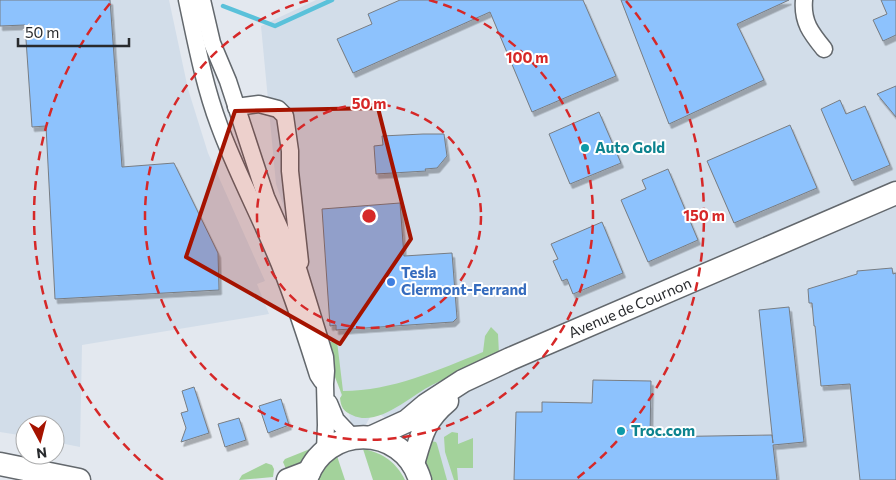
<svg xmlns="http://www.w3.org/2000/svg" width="896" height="480" font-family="Commissioner,sans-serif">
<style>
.built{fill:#d2dde9}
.green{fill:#a3d29b}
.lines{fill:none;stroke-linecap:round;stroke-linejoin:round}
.stream{stroke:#5ac1da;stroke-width:4.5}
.building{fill:#8dc2fd;stroke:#787d83;filter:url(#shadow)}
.street-casing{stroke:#63686d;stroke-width:19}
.secondary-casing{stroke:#63686d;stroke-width:25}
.street{stroke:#fff;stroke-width:16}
.secondary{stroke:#fff;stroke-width:22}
.marked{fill:#a51300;fill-opacity:0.2;stroke:#a51300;stroke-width:4;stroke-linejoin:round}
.ring{fill:none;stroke:#d62828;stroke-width:2.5;stroke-dasharray:9 6}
.culture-dot{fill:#0f9aa8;stroke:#fff;stroke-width:2}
.shop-dot{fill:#3f7fe0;stroke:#fff;stroke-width:2}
.labels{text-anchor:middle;stroke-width:4;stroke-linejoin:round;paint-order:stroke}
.culture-label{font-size:15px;font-weight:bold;fill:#0d838f;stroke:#fff;text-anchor:start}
.shop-label{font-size:15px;font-weight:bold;fill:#366cbe;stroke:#fff;text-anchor:start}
.street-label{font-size:15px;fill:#282a2d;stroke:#fff}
.centre{fill:#d62828;stroke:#fff;stroke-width:2.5}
.ring-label{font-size:15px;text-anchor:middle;font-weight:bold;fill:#d62828;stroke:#fff;stroke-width:4;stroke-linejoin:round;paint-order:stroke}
</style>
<defs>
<filter id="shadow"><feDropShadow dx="2.5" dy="4.5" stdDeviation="0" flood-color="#0004"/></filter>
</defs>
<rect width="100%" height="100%" fill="#e3e8ef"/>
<!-- built -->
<g class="built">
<path d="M0 0H169L188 89 208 153 265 281 257 284 269 314 82 345 80 447 55 442V425H25V436L0 432Z"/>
<path d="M316 0H896V480H424L411 436 374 410 359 437 353 438 349 412 342 403 338 377 305 268 276 184 261 26Z"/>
</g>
<!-- green -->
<g class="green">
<path d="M491 327 498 334 499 354C477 364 454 374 432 385 410 396 378 428 352 415 343 411 341 407 340 398L342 395 333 372 326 345 330 342 337 341 343 391C392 391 438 370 483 352L485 336Z"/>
<path d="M452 432 458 433V444L473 438V468H457L458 480H454L445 452 444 437Z"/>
<path d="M426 440 436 442 437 444 447 480H429L424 464Z"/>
<path d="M315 447 308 459 292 470 286 469 283 462 285 459Z"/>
<path d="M363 449C383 453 396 462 405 480H373Z"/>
<path d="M337 456 345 480H317L324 468Z"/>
<path d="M266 463 272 465 274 469 273 477 239 480 242 475Z"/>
</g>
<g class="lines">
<!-- stream -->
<path class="stream" d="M223 6 275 26 332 0"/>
</g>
<!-- building -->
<g class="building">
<path d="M0 0H110L122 167 174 163 218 253 219 290 55 299 46 126 32 127 25 25 0 26Z"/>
<path d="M400 0H583L616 76 532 112 490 12 353 73 337 39 372 24 368 14Z"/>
<path d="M621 0H789L737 24 764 80 669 124Z"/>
<path d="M881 0H896V35L883 41 873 20 887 14Z"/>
<path d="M896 86V117L877 94Z"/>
<path d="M840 100 846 114 865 106 890 165 852 181 821 109Z"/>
<path d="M599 112 621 163 570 184 549 134Z"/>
<path d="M790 125 817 188 734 223 707 161Z"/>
<path d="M423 134H444L447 156 437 168 425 169 426 171 376 174 374 146 383 145 382 136Z"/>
<path d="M668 169 698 240 648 262 621 200 646 189 642 180Z"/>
<path d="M400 203 404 256 452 253 457 318 453 322 336 330V325L330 326 322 209Z"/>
<path d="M602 222 623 273 573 294 567 279 562 281 553 261 558 259 551 244Z"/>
<path d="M892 268 893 274 896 273V480H860L850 384 821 386 815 326H814L812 303H809L808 289 857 274V271Z"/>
<path d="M789 307 804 442 773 445 777 480H514L516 412H542V402L592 403 593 380 651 381 650 437 772 435 773 443 759 310Z"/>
<path d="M194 387 209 433 181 442 186 428 181 413 188 411 182 391Z"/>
<path d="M281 399 289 425 268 433 259 406Z"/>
<path d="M239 418 246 440 225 447 218 424Z"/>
</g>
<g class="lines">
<!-- street casing -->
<g class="street-casing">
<g id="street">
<path d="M187 0C196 42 204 85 219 125 235 169 257 210 275 253 292 292 305 334 318 375L322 381"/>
<path d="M202 0 212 43 228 81 266 197 299 272 325 357 326 371 325 384 326 425 325 451"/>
<path d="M804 0C802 22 811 33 824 49"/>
<path d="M236 107 259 104 278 109 285 116 290 151V171L300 262"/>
<path d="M329 403 336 420 353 438"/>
</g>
</g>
<!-- secondary casing -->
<g class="secondary-casing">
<g id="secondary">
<path d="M372 437 407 421 426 405 463 381 510 359 896 193"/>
<path d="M0 464 79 480"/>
<path d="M413 464C421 436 424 420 447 401"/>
<path d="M288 480 309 472"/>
<path d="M306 480C324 423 403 423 420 480"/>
</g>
</g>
<!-- street -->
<use href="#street" class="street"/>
<!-- secondary -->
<use href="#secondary" class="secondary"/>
</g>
<!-- marked area -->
<path class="marked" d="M378 108 411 239 340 344 186 257 235 111Z"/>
<!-- distance rings -->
<g class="ring">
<circle cx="369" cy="216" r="112"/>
<path d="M429 0A224 224 0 1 1 309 0"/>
<path d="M163 480A335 335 0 0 1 112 1M626 1A335 335 0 0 1 575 480"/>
</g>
<!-- markers -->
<g class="culture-dot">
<circle cx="585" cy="148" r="5"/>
<circle cx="621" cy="431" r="5"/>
</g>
<circle class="shop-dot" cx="391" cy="282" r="5"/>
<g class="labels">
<!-- culture labels -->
<g class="culture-label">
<text x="595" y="153">Auto Gold</text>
<text x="631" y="436">Troc.com</text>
</g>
<!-- shop labels -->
<g class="shop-label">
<text x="401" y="278">Tesla<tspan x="401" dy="17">Clermont-Ferrand</tspan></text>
</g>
<!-- street labels -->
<g class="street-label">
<text transform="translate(630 308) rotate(-23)" y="5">Avenue de Cournon</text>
</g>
</g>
<circle cx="369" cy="216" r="8" class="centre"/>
<g class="ring-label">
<text x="527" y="63">100 m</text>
<text x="369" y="109">50 m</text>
<text x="704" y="221">150 m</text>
</g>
<!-- north arrow -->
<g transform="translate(40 440) rotate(173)"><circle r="24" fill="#ffffff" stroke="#a9aaab"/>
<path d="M0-4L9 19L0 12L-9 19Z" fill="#a51300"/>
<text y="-8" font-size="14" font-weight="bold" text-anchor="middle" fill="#282a2d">N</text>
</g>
<!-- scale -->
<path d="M18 38v8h111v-8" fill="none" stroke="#282a2d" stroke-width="2.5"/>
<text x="25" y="38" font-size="15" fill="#282a2d" stroke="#ffffff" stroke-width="4" paint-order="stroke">50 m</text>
</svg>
